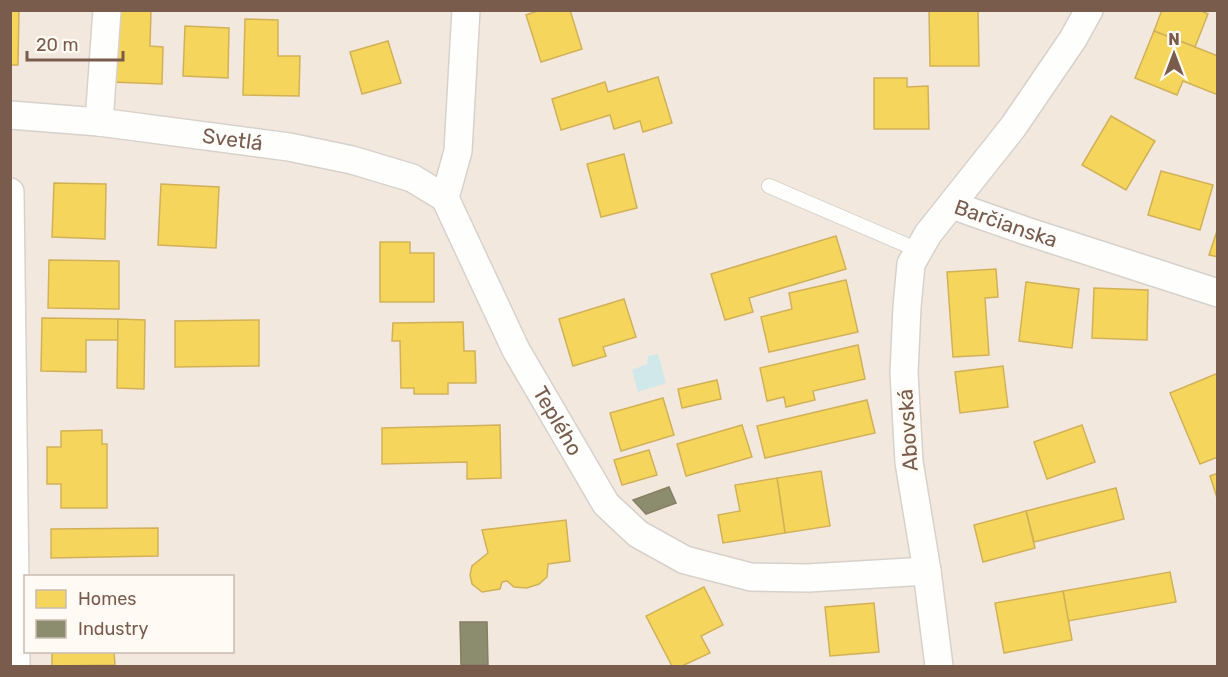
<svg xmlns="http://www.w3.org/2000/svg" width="1228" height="677" font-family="Rubik,sans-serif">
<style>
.residential{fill:#f2e8de;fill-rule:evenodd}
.water{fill:#d0e8ea}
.homes{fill:#f6d55c;stroke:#d1b158;stroke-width:1.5}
.industry{fill:#8c8c6e;stroke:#877e64;stroke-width:1.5}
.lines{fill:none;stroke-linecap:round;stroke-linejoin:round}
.lane-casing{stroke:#d7d1cb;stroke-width:16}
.street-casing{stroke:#d7d1cb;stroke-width:30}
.lane{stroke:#fefefd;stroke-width:14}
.street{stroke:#fefefd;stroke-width:27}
.labels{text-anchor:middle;stroke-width:6;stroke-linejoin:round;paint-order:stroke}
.street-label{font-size:21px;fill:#7a5c4d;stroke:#fffaf3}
</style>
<rect width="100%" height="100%" fill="#f9f5f0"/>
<!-- residential -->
<path class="residential" d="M10 11H1217V666H11ZM26 576H232V652H26Z"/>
<!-- water -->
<path class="water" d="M658 354 666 383 638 392 632 370 647 364 648 356Z"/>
<!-- homes -->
<g class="homes">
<path d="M10 10H19L18 65H10Z"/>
<path d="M115 10H151L150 46 163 47 162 84 112 82Z"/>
<path d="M540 10H570L582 49 541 62 526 15Z"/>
<path d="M929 10H978L979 66H930Z"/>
<path d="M1162 10H1199L1208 14 1195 47 1154 31Z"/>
<path d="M245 19 278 20V56H300L299 96 243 95Z"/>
<path d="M185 26 229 28 228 78 183 76Z"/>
<path d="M1154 31 1218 56V95L1183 81 1177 95 1135 78Z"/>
<path d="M388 41 401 83 362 94 350 52Z"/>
<path d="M658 77 672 123 643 132 640 121 614 129 610 115 561 130 552 99 605 82 608 92Z"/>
<path d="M874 78H907V87L928 86 929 129H874Z"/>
<path d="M1111 116 1155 141 1126 190 1082 165Z"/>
<path d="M624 154 637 208 601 217 587 164Z"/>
<path d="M1161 171 1213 185 1200 230 1148 215Z"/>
<path d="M54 183 106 184 105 239 52 237Z"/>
<path d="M161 184 219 187 216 248 158 245Z"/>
<path d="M1218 228V257L1209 255Z"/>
<path d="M836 236 846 269 749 298 753 312 725 320 711 274Z"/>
<path d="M380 242H410V253H434V302H380Z"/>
<path d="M49 260 119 261V309L48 308Z"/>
<path d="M996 269 998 297 985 298 989 355 953 357 947 272Z"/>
<path d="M846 280 858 332 769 352 761 317 792 309 789 293Z"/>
<path d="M1026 282 1079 289 1072 348 1019 341Z"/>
<path d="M1094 288 1148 290 1147 340 1092 338Z"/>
<path d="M624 299 636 337 603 347 606 356 573 366 559 319Z"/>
<path d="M42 318 118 319V340H86V372L41 371Z"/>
<path d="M118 319 145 320 144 389 117 388Z"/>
<path d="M259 320V366L175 367V321Z"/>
<path d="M463 322 464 351H475L476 383H448V394H414V388H401L400 341H392L393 323Z"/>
<path d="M858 345 865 379 813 391 815 400 786 407 784 397 767 401 760 368Z"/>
<path d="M1003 366 1008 407 960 413 955 372Z"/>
<path d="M1218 373V457L1200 464 1170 393Z"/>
<path d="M717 380 721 399 682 408 678 389Z"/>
<path d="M663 398 674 435 621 451 610 413Z"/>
<path d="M867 400 875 433 765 458 757 426Z"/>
<path d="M500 425 501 478 467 479V462L382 464V428Z"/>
<path d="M742 425 752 457 686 476 677 444Z"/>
<path d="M1082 425 1095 462 1047 479 1034 442Z"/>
<path d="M102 430V444H107V508H61V484H47V447H61V431Z"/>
<path d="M649 450 657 475 622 485 614 460Z"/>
<path d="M821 471 830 526 785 533 777 478Z"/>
<path d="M1218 473V501L1210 476Z"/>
<path d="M777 478 785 533 723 543 718 515 740 511 735 485Z"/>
<path d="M1116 488 1124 519 1034 542 1026 511Z"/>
<path d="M1026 511 1035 548 983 562 974 525Z"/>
<path d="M566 520 570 561 548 564 547 577 539 584 527 588 514 587 507 581 502 582 500 589 482 592 472 584 470 575 472 566 488 553 482 530Z"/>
<path d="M158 528V556L51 558V529Z"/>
<path d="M1170 572 1176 602 1068 621 1063 591Z"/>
<path d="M704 587 723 625 701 636 710 653 682 666H672L646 616Z"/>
<path d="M1063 591 1072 640 1004 653 995 603Z"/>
<path d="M874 603 879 652 830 656 825 607Z"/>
<path d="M52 652H114L115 665 52 666Z"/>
</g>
<!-- industry -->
<g class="industry">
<path d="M669 487 676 503 646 514 633 500Z"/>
<path d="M460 622H487L488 665H461Z"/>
</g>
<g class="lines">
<!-- lane casing -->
<g class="lane-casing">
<path id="lane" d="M769 186 918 250"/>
</g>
<!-- street casing -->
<g class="street-casing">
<g id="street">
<path id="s1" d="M466 10 458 151 445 198 516 350 606 504 638 534 685 560 751 577 808 578 927 571"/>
<path id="s2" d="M10 115 99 122 289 147 352 160 412 178 445 198"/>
<path d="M99 122 107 10"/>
<path d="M10 192 16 666"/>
<path id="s3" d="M952 205 1026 231 1218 293"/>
<path d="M939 666 927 571 909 462 904 373 907 307 911 264 928 234 1013 127 1073 39 1089 10"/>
</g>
</g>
<!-- lane -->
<use href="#lane" class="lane"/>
<!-- street -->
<use href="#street" class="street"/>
</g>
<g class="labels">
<!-- street labels -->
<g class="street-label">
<text dy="7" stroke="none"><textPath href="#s2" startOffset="224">Svetlá</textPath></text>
<text dy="7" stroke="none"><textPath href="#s3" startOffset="57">Barčianska</textPath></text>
<text dy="7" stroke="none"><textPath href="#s1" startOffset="440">Teplého</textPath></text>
<text transform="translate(908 430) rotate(-94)" y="7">Abovská</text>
</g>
</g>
<!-- border -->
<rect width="1228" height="677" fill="none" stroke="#7a5c4d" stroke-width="24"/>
<!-- legend -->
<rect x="24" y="575" width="210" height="78" fill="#fffaf3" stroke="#cabbb1" stroke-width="1.5"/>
<rect x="36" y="590" width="30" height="18" fill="#f6d55c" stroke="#cabbb1" stroke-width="1.5"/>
<text x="78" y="605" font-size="18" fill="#7a5c4d">Homes</text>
<rect x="36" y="620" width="30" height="18" fill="#8c8c6e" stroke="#cabbb1" stroke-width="1.5"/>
<text x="78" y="635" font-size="18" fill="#7a5c4d">Industry</text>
<!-- north arrow -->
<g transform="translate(1174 54)" stroke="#fffaf3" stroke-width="4.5" paint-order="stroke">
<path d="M0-4.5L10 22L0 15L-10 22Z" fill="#7a5c4d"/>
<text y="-9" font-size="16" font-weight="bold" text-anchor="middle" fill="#7a5c4d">N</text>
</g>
<!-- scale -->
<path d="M27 51v9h96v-9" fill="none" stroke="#7a5c4d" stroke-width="3"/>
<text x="36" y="51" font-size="18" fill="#7a5c4d" stroke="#fffaf3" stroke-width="4.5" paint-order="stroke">20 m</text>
</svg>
